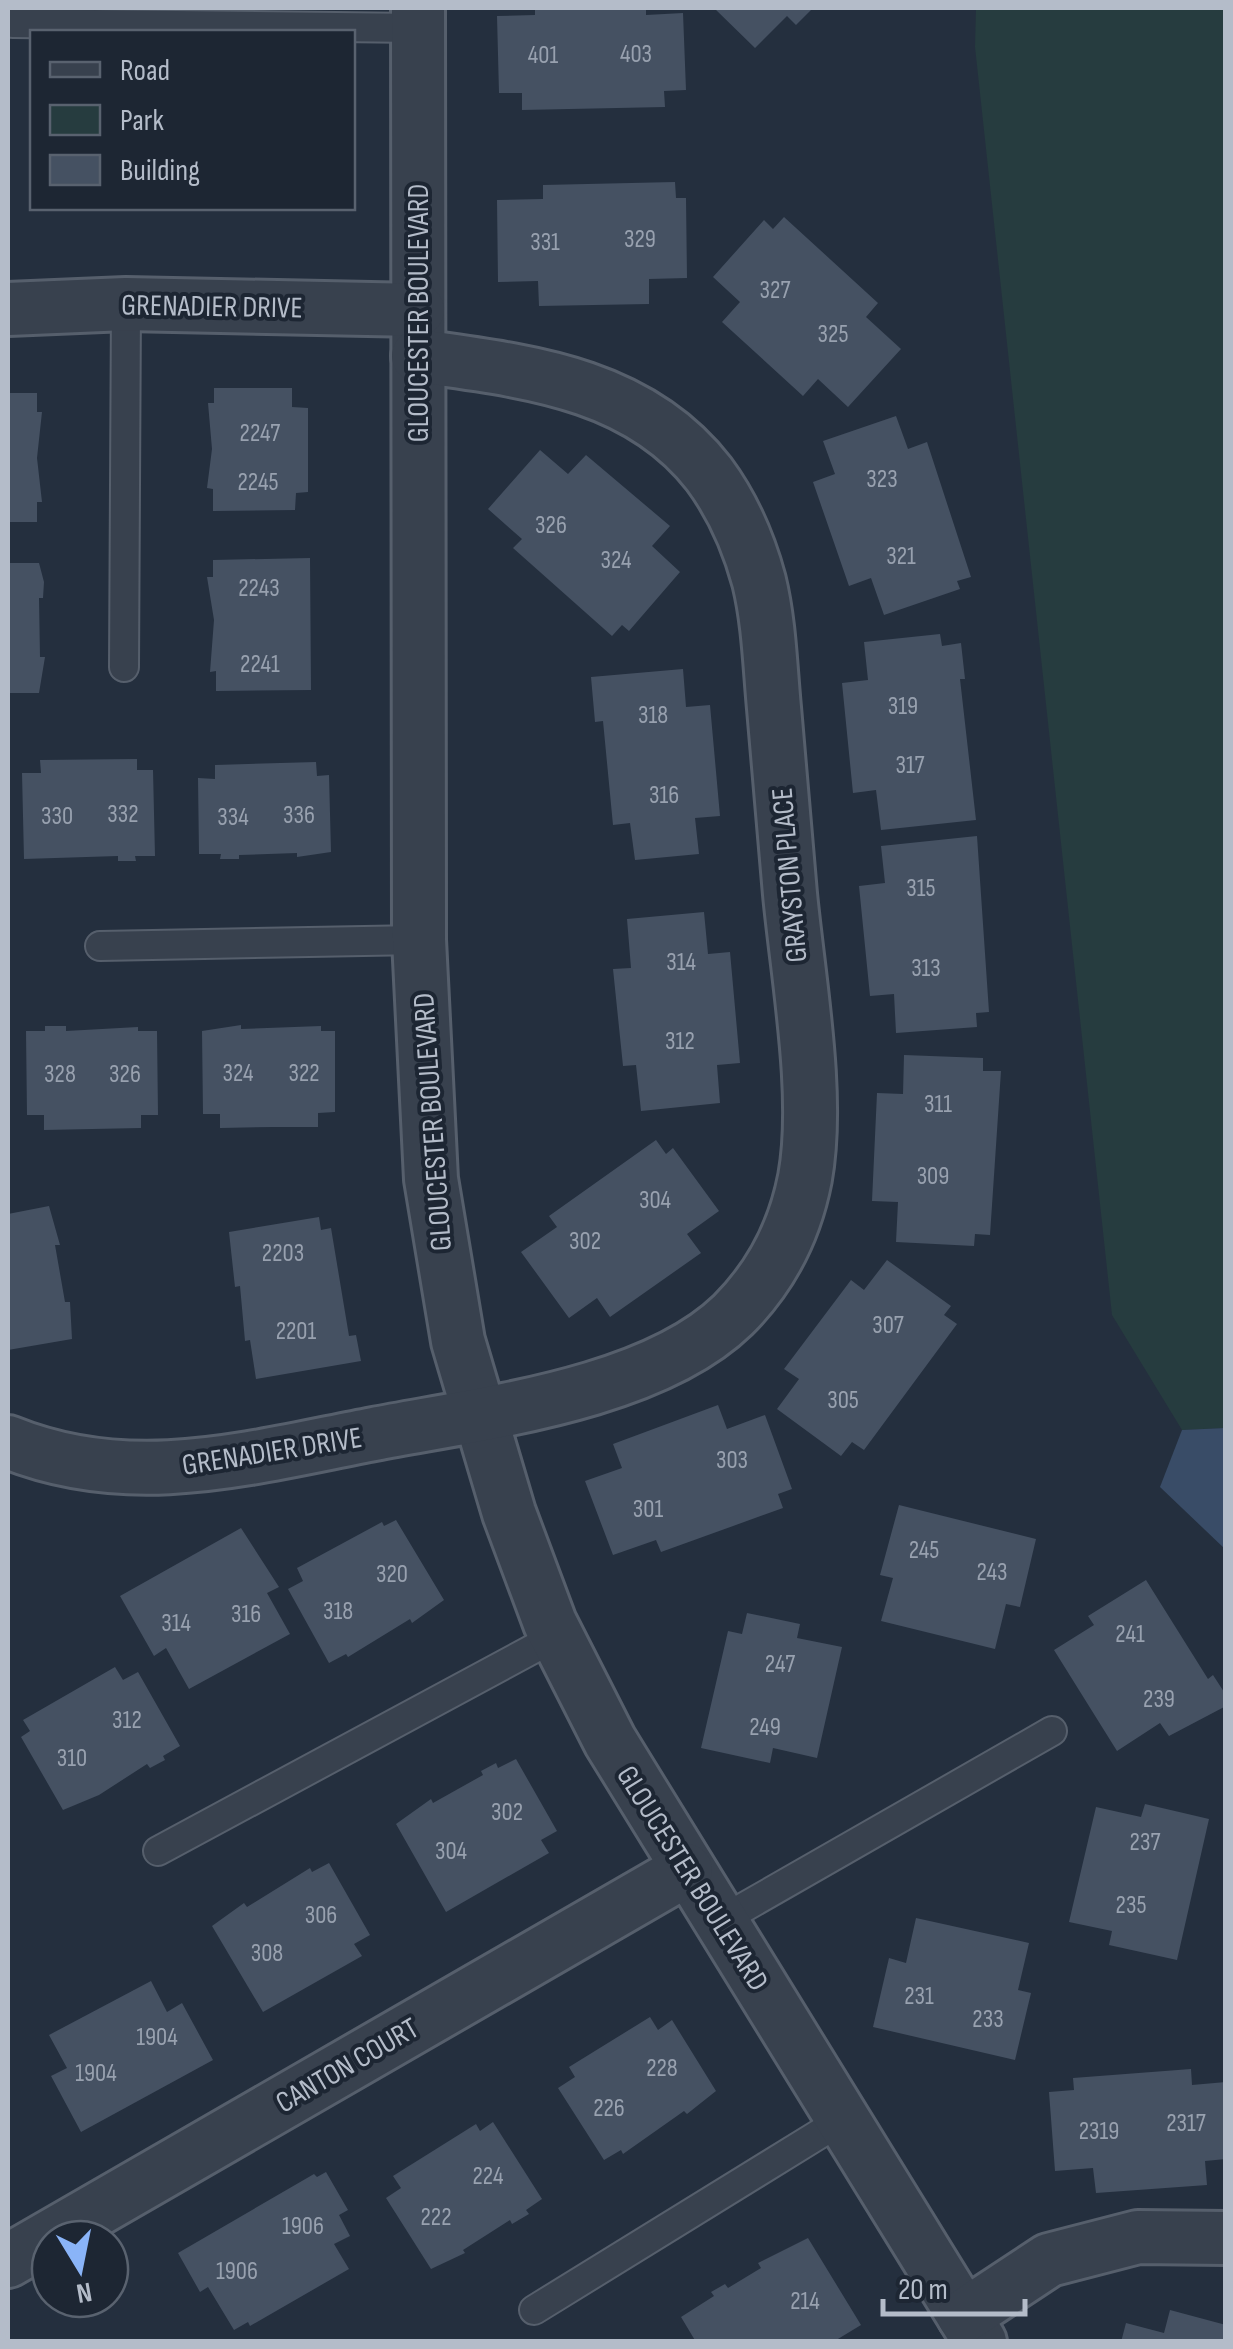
<svg xmlns="http://www.w3.org/2000/svg" width="1233" height="2349" font-family="'Sofia Sans Condensed',sans-serif">
<style>
.green{fill:#263c3f}
.water{fill:#394c67}
.building{fill:#455162}
.lines{fill:none;stroke-linecap:round;stroke-linejoin:round}
.lane-casing{stroke:#565f6c;stroke-width:32}
.street-casing{stroke:#565f6c;stroke-width:58}
.lane{stroke:#38414e;stroke-width:28}
.street{stroke:#38414e;stroke-width:52}
.labels{text-anchor:middle;stroke-width:8;stroke-linejoin:round;paint-order:stroke}
.number-label{font-size:25px;fill:#98a1af}
.street-label{font-size:30px;fill:#b4bcc9;stroke:#1d2633}
</style>
<rect width="100%" height="100%" fill="#242f3e"/>
<!-- green -->
<path class="green" d="M976 8H1225V1428L1182 1430 1112 1315 975 47Z"/>
<!-- water -->
<path class="water" d="M1225 1428H1226L1225 1549 1160 1487 1182 1430Z"/>
<!-- building -->
<g class="building">
<path d="M535 8H646V15L683 13 686 90 664 91 665 107 522 110V93H499L497 16 535 15Z"/>
<path d="M714 8H813L796 25 787 16 755 48Z"/>
<path d="M675 182 676 198H686L687 278 649 279V304L539 306 538 281 498 282 497 200 543 199V185Z"/>
<path d="M784 217 878 303 866 317 901 349 848 407 818 379 803 396 722 322 740 302 713 277 764 220 773 229Z"/>
<path d="M214 388H292V407L308 408V492L296 493 295 510 213 511V489L207 488 212 449 208 403H214Z"/>
<path d="M8 393H37V412H42L37 458 42 502H37V522H8Z"/>
<path d="M896 416 908 449 927 442 971 577 957 581 960 589 884 615 871 578 849 586 813 482 835 474 823 441Z"/>
<path d="M540 450 568 474 586 455 670 526 652 546 680 572 629 631 622 625 612 636 513 548 522 539 488 509Z"/>
<path d="M310 558 311 690 216 691V671L210 672 214 620 207 577H213V560Z"/>
<path d="M8 563H39L44 582 43 598H39L40 657H45L39 693H8Z"/>
<path d="M940 634 942 646 961 643 965 679H960L976 820 881 830 876 790 853 793 842 683 868 680 864 642Z"/>
<path d="M683 669 686 707 710 705 720 816 695 818 699 854 635 860 630 823 613 825 603 721 595 722 591 677Z"/>
<path d="M137 759V770H153L155 856H135L136 861H118V856L24 859 22 773H41L40 760Z"/>
<path d="M316 762 317 776 329 775 331 852 297 857V853L239 855V859H220L221 854H199L198 778 215 779V765Z"/>
<path d="M977 836 989 1012 976 1013 977 1027 896 1033 894 994 870 996 859 886 885 883 881 846Z"/>
<path d="M704 912 708 954 730 952 740 1063 717 1065 720 1103 641 1111 636 1065 623 1066 613 969 631 968 627 919Z"/>
<path d="M241 1025V1029L321 1026V1031H335V1112L318 1113V1127H273L220 1128V1114H203L202 1031Z"/>
<path d="M45 1026H66V1031L138 1027V1031H157L158 1115H141V1128L44 1130V1115H27L26 1031H45Z"/>
<path d="M904 1055 983 1058V1071H1001L990 1235 975 1234 974 1246 896 1242 898 1202 872 1201 877 1093 903 1094Z"/>
<path d="M656 1140 666 1154 673 1148 719 1211 687 1234 701 1253 610 1317 597 1298 569 1318 521 1252 557 1227 549 1216Z"/>
<path d="M49 1206 60 1245H55L65 1302H70L72 1339 8 1350V1214Z"/>
<path d="M319 1217 321 1230 331 1228 349 1336 356 1335 361 1361 256 1379 250 1340 245 1341 240 1286 235 1287 229 1232Z"/>
<path d="M887 1260 951 1306 944 1315 957 1324 864 1450 852 1442 841 1456 777 1409 799 1379 784 1369 851 1280 864 1290Z"/>
<path d="M718 1405 727 1429 765 1415 792 1489 778 1494 783 1508 661 1552 656 1540 613 1555 585 1481 622 1468 613 1444Z"/>
<path d="M899 1505 1036 1539 1020 1607 1006 1604 995 1649 881 1621 893 1578 880 1575Z"/>
<path d="M396 1520 444 1600 412 1623 410 1619 348 1657 346 1654 329 1663 288 1589 303 1581 297 1568 382 1522 384 1526Z"/>
<path d="M241 1528 279 1587 267 1593 290 1634 189 1689 166 1648 154 1656 120 1596Z"/>
<path d="M1146 1580 1208 1679 1213 1675 1226 1695V1706L1169 1736 1160 1723 1117 1751 1054 1650 1094 1625 1088 1616Z"/>
<path d="M747 1613 800 1624 797 1638 842 1647 817 1758 773 1748 770 1763 701 1748 728 1631 742 1634Z"/>
<path d="M115 1667 123 1680 138 1672 180 1746 163 1756 165 1760 150 1768 147 1764 99 1795 63 1810 21 1737 30 1731 23 1720Z"/>
<path d="M516 1759 557 1831 541 1840 549 1853 446 1912 396 1824 431 1799 433 1803 483 1775 481 1771 496 1763 498 1768Z"/>
<path d="M1145 1804 1209 1819 1177 1960 1109 1945 1112 1931 1069 1922 1096 1807 1141 1817Z"/>
<path d="M329 1863 370 1935 354 1944 362 1956 263 2012 212 1926 244 1903 247 1907 310 1868 312 1872Z"/>
<path d="M916 1918 1029 1943 1018 1990 1031 1993 1015 2060 873 2027 889 1958 906 1963Z"/>
<path d="M151 1981 167 2012 182 2003 213 2060 81 2132 51 2076 67 2068 49 2035Z"/>
<path d="M650 2017 658 2030 672 2020 716 2091 687 2114 684 2111 623 2154 621 2150 604 2160 558 2088 575 2077 569 2067Z"/>
<path d="M1191 2069 1192 2085 1226 2082V2159L1205 2161 1207 2185 1096 2193 1093 2168 1055 2171 1049 2092 1074 2090 1073 2078Z"/>
<path d="M493 2122 542 2199 526 2210 529 2214 512 2224 510 2220 463 2250 465 2253 431 2269 386 2198 401 2188 393 2176 476 2124 480 2131Z"/>
<path d="M326 2172 348 2210 339 2215 350 2236 334 2244 349 2269 250 2326 248 2322 234 2330 208 2287 200 2292 178 2253 314 2174 317 2177Z"/>
<path d="M808 2238 861 2325 833 2342H696L681 2317 714 2296 711 2292 725 2284 728 2288 761 2268 758 2263Z"/>
<path d="M1170 2310 1226 2325V2342H1121L1126 2323 1164 2333Z"/>
</g>
<g class="lines">
<!-- lane casing -->
<g class="lane-casing">
<g id="lane">
<path d="M13 23 418 28"/>
<path d="M124 667 126 304"/>
<path d="M100 946 419 940"/>
<path d="M158 1851 557 1636"/>
<path d="M720 1921 1052 1731"/>
<path d="M534 2310 842 2120"/>
</g>
</g>
<!-- street casing -->
<g class="street-casing">
<g id="street">
<path d="M418 8 419 940 431 1179 458 1341 509 1513 550 1623 610 1741 980 2342"/>
<path d="M8 309 126 304 418 310"/>
<path d="M8 1442C131 1492 249 1458 374 1434 483 1413 652 1394 733 1315 771 1277 795 1230 805 1178 820 1096 798 978 790 894 785 832 779 770 774 708 770 665 769 622 759 581 749 544 732 505 709 474 638 382 525 371 418 356"/>
<path d="M8 2261 686 1870"/>
<path d="M964 2316 1049 2260 1138 2237 1226 2238"/>
</g>
</g>
<!-- lane -->
<use href="#lane" class="lane"/>
<!-- street -->
<use href="#street" class="street"/>
</g>
<g class="labels">
<!-- number labels -->
<g class="number-label">
<text x="636" y="62">403</text>
<text x="543" y="63">401</text>
<text x="640" y="247">329</text>
<text x="545" y="250">331</text>
<text x="775" y="298">327</text>
<text x="833" y="342">325</text>
<text x="260" y="441">2247</text>
<text x="882" y="487">323</text>
<text x="258" y="490">2245</text>
<text x="551" y="533">326</text>
<text x="901" y="564">321</text>
<text x="616" y="568">324</text>
<text x="259" y="596">2243</text>
<text x="260" y="672">2241</text>
<text x="903" y="714">319</text>
<text x="653" y="723">318</text>
<text x="910" y="773">317</text>
<text x="664" y="803">316</text>
<text x="123" y="822">332</text>
<text x="299" y="823">336</text>
<text x="57" y="824">330</text>
<text x="233" y="825">334</text>
<text x="921" y="896">315</text>
<text x="681" y="970">314</text>
<text x="926" y="976">313</text>
<text x="680" y="1049">312</text>
<text x="238" y="1081">324</text>
<text x="304" y="1081">322</text>
<text x="60" y="1082">328</text>
<text x="125" y="1082">326</text>
<text x="938" y="1112">311</text>
<text x="933" y="1184">309</text>
<text x="655" y="1208">304</text>
<text x="585" y="1249">302</text>
<text x="283" y="1261">2203</text>
<text x="888" y="1333">307</text>
<text x="296" y="1339">2201</text>
<text x="843" y="1408">305</text>
<text x="732" y="1468">303</text>
<text x="648" y="1517">301</text>
<text x="924" y="1558">245</text>
<text x="992" y="1580">243</text>
<text x="392" y="1582">320</text>
<text x="338" y="1619">318</text>
<text x="246" y="1622">316</text>
<text x="176" y="1631">314</text>
<text x="1130" y="1642">241</text>
<text x="780" y="1672">247</text>
<text x="1159" y="1707">239</text>
<text x="127" y="1728">312</text>
<text x="765" y="1735">249</text>
<text x="72" y="1766">310</text>
<text x="507" y="1820">302</text>
<text x="1145" y="1850">237</text>
<text x="451" y="1859">304</text>
<text x="1131" y="1913">235</text>
<text x="321" y="1923">306</text>
<text x="267" y="1961">308</text>
<text x="919" y="2004">231</text>
<text x="988" y="2027">233</text>
<text x="157" y="2045">1904</text>
<text x="662" y="2076">228</text>
<text x="96" y="2081">1904</text>
<text x="609" y="2116">226</text>
<text x="1186" y="2131">2317</text>
<text x="1099" y="2139">2319</text>
<text x="488" y="2184">224</text>
<text x="436" y="2225">222</text>
<text x="303" y="2234">1906</text>
<text x="237" y="2279">1906</text>
<text x="805" y="2309">214</text>
</g>
<!-- street labels -->
<g class="street-label">
<text transform="translate(212 306) rotate(1)" y="10">GRENADIER DRIVE</text>
<text transform="translate(418 313) rotate(-90)" y="10">GLOUCESTER BOULEVARD</text>
<text transform="translate(789 875) rotate(-95)" y="10">GRAYSTON PLACE</text>
<text transform="translate(432 1122) rotate(-94)" y="10">GLOUCESTER BOULEVARD</text>
<text transform="translate(272 1451) rotate(-9)" y="10">GRENADIER DRIVE</text>
<text transform="translate(693 1878) rotate(58)" y="10">GLOUCESTER BOULEVARD</text>
<text transform="translate(347 2065) rotate(-30)" y="10">CANTON COURT</text>
</g>
</g>
<!-- border -->
<rect width="1233" height="2349" fill="none" stroke="#b4bcc9" stroke-width="20"/>
<!-- legend -->
<rect x="30" y="30" width="325" height="180" fill="#1d2633" stroke="#59626f" stroke-width="2.5"/>
<rect x="50" y="62" width="50" height="15" fill="#38414e" stroke="#59626f" stroke-width="2.5"/>
<text x="120" y="80" font-size="30" fill="#b4bcc9">Road</text>
<rect x="50" y="105" width="50" height="30" fill="#263c3f" stroke="#59626f" stroke-width="2.5"/>
<text x="120" y="130" font-size="30" fill="#b4bcc9">Park</text>
<rect x="50" y="155" width="50" height="30" fill="#455162" stroke="#59626f" stroke-width="2.5"/>
<text x="120" y="180" font-size="30" fill="#b4bcc9">Building</text>
<!-- north arrow -->
<g transform="translate(80 2269) rotate(170)"><circle r="48" fill="#1d2633" stroke="#59626f" stroke-width="2.5"/>
<path d="M0-8L18 38L0 25L-18 38Z" fill="#8ab4f8"/>
<text y="-15" font-size="28" font-weight="bold" text-anchor="middle" fill="#b4bcc9">N</text>
</g>
<!-- scale -->
<path d="M883 2299v15h142v-15" fill="none" stroke="#b4bcc9" stroke-width="5"/>
<text x="898" y="2299" font-size="30" fill="#b4bcc9" stroke="#1d2633" stroke-width="8" paint-order="stroke">20 m</text>
</svg>
